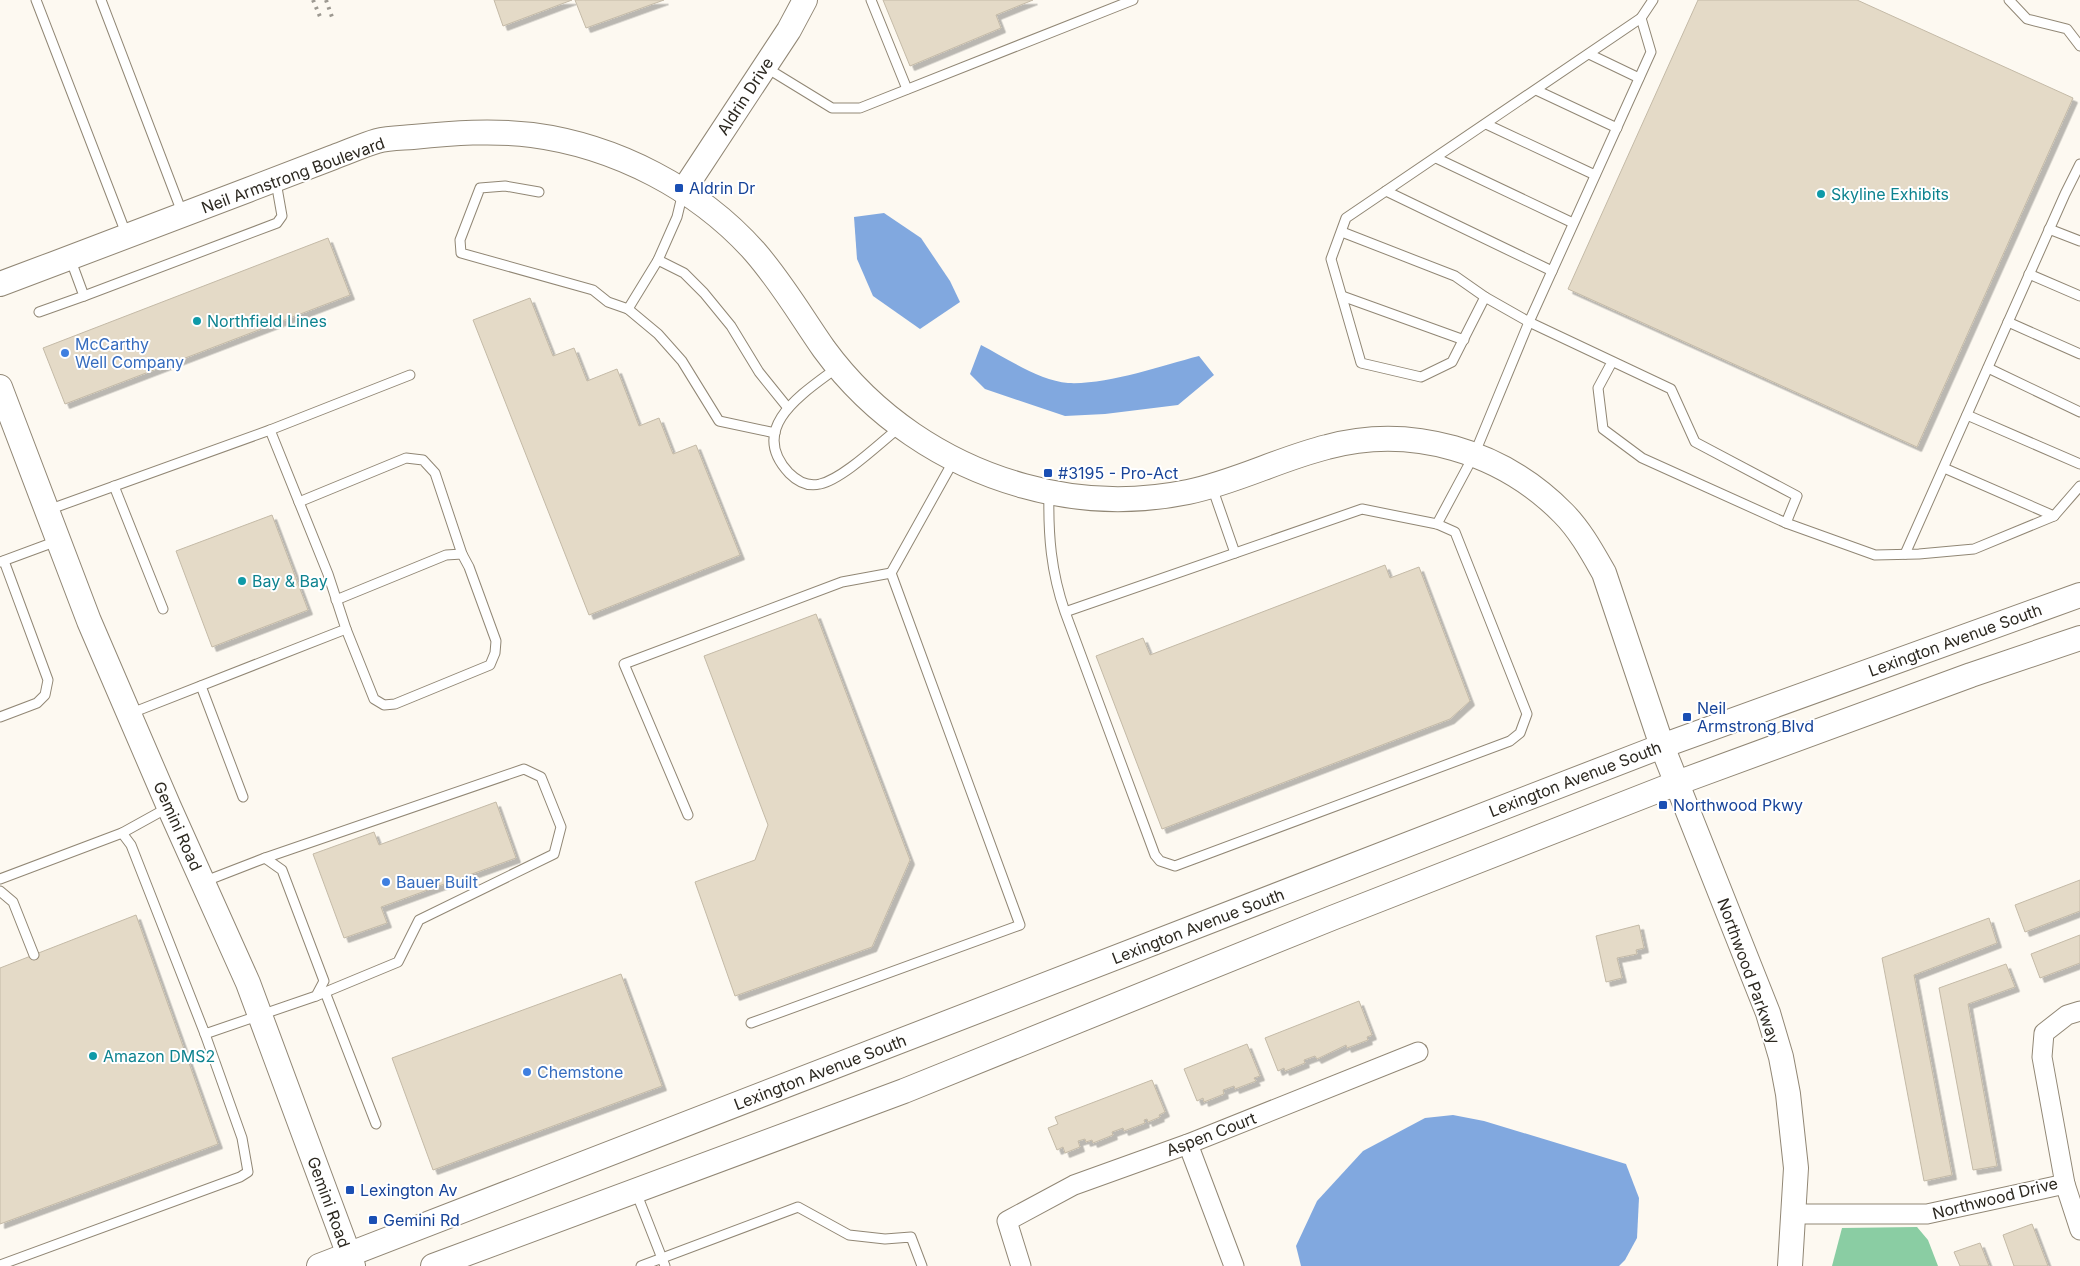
<svg xmlns="http://www.w3.org/2000/svg" width="2080" height="1266" font-family="Inter,sans-serif">
<style>
.forest{fill:#8acda3}
.water{fill:#81a8df}
.building{fill:#e4dac7;stroke:#c4baa7;filter:url(#shadow)}
.lines{fill:none;stroke-linecap:round;stroke-linejoin:round}
.service-casing{stroke:#918775;stroke-width:11}
.minor-casing{stroke:#918775;stroke-width:21}
.tertiary-casing{stroke:#918775;stroke-width:26}
.service{stroke:#fff;stroke-width:9}
.minor{stroke:#fff;stroke-width:19}
.tertiary{stroke:#fff;stroke-width:24}
.rail{stroke:#9d9991;stroke-width:4;stroke-dasharray:2.5 5;stroke-linecap:butt}
.transit-dot{fill:#1a4fb4;stroke:#fff;stroke-width:2}
.culture-dot{fill:#0f9aa8;stroke:#fff;stroke-width:2}
.shop-dot{fill:#3f7fe0;stroke:#fff;stroke-width:2}
.labels{text-anchor:middle;stroke-width:4;stroke-linejoin:round;paint-order:stroke}
.street-label{font-size:16px;fill:#2c2820;stroke:#fff}
.transit-label{font-size:16px;fill:#164399;stroke:#fff;text-anchor:start}
.culture-label{font-size:16px;fill:#0d838f;stroke:#fff;text-anchor:start}
.shop-label{font-size:16px;fill:#366cbe;stroke:#fff;text-anchor:start}
</style>
<defs>
<filter id="shadow"><feDropShadow dx="4.5" dy="4.5" stdDeviation="0" flood-color="#0004"/></filter>
</defs>
<rect width="100%" height="100%" fill="#fdf9f1"/>
<!-- forest -->
<path class="forest" d="M1917 1227 1928 1240 1938 1266H1832L1842 1228Z"/>
<!-- water -->
<g class="water">
<path d="M884 213 921 238 950 281 960 302 920 329 873 296 857 259 854 217Z"/>
<path d="M981 345C1006 358 1040 381 1068 383 1107 385 1160 366 1199 356L1214 375 1178 405 1105 414 1065 416 985 389 970 374Z"/>
<path d="M1453 1115 1484 1121 1626 1164 1639 1198 1637 1238 1625 1260 1619 1266H1301L1296 1246 1317 1201 1363 1151 1425 1118Z"/>
</g>
<!-- building -->
<g class="building">
<path d="M494 0H572L503 26Z"/>
<path d="M575 0H664L586 28Z"/>
<path d="M883 0H1033L996 15 1001 28 910 66Z"/>
<path d="M1698 0H1857L2073 98 1917 447 1568 289Z"/>
<path d="M328 238 350 295 65 404 43 348Z"/>
<path d="M530 298 553 356 574 348 587 381 617 369 639 426 659 418 673 454 696 445 740 555 589 615 473 320Z"/>
<path d="M272 515 308 610 212 647 176 551Z"/>
<path d="M1385 565 1390 578 1419 567 1470 701 1450 719 1162 829 1096 656 1143 638 1150 655Z"/>
<path d="M816 614 910 860 872 947 735 996 695 882 755 860 768 825 704 656Z"/>
<path d="M496 802 516 858 381 907 387 923 344 938 313 854 374 832 379 845Z"/>
<path d="M2080 880V911L2025 932 2015 905Z"/>
<path d="M136 915 218 1144 0 1224V968Z"/>
<path d="M1989 918 1997 943 1914 975 1952 1175 1924 1181 1882 958Z"/>
<path d="M1639 925 1644 948 1636 950 1637 954 1617 958 1622 978 1606 982 1596 936Z"/>
<path d="M2080 935V963L2040 978 2031 954Z"/>
<path d="M2006 964 2015 987 1968 1004 1997 1166 1973 1170 1939 988Z"/>
<path d="M621 974 662 1086 433 1170 392 1058Z"/>
<path d="M1359 1001 1372 1035 1367 1037 1368 1040 1347 1048 1346 1045 1317 1059 1315 1056 1304 1060 1305 1063 1285 1071 1284 1068 1278 1071 1265 1038Z"/>
<path d="M1247 1044 1260 1076 1254 1078 1256 1081 1235 1089 1234 1086 1223 1090 1224 1094 1204 1102 1203 1098 1197 1101 1184 1069Z"/>
<path d="M1152 1080 1165 1112 1159 1115 1160 1117 1148 1122 1147 1119 1144 1120 1145 1123 1124 1131 1123 1128 1112 1132 1113 1135 1093 1143 1092 1140 1086 1142 1085 1139 1078 1141 1080 1147 1065 1153 1063 1147 1057 1150 1048 1128 1058 1124 1055 1117Z"/>
<path d="M2032 1224 2048 1266H2014L2003 1235Z"/>
<path d="M1980 1243 1989 1266H1960L1954 1252Z"/>
</g>
<g class="lines">
<!-- service casing -->
<g class="service-casing">
<g id="service">
<path d="M36 0 127 236"/>
<path d="M101 0 183 215"/>
<path d="M871 0 907 89"/>
<path d="M2009 0 2027 19 2067 29 2080 46"/>
<path d="M1589 54 1639 78"/>
<path d="M765 67 832 108H860L1133 0"/>
<path d="M1536 90 1617 128"/>
<path d="M1486 124 1595 175"/>
<path d="M1436 158 1573 223"/>
<path d="M1386 191 1552 271"/>
<path d="M539 192 505 186 480 188 460 240 461 253 593 290 608 302 628 309 658 260"/>
<path d="M683 192 677 217 658 260 684 273 704 293 731 326 759 372 788 408"/>
<path d="M2049 229 2080 241"/>
<path d="M1342 232 1455 276 1485 297"/>
<path d="M2029 274 2080 296"/>
<path d="M84 296 277 223 282 216 276 182"/>
<path d="M1342 296 1464 340"/>
<path d="M628 309 658 334 682 361 719 421 775 433"/>
<path d="M39 312 84 296 70 258"/>
<path d="M2008 322 2080 354"/>
<path d="M1612 362 1598 388 1603 429 1642 458 1786 523 1797 496 1695 442 1671 389 1529 322 1651 52 1641 18"/>
<path d="M838 367C805 392 746 427 789 473 797 481 808 487 820 484 843 479 881 442 900 427"/>
<path d="M1988 368 2080 412"/>
<path d="M1967 415 2080 464"/>
<path d="M270 430 410 375"/>
<path d="M1944 468 2054 516"/>
<path d="M114 486 163 609"/>
<path d="M1212 487 1235 553"/>
<path d="M1049 492C1048 535 1051 572 1065 612L1155 855 1160 861 1175 866 1510 741 1520 733 1527 714 1455 532 1437 524 1362 509 1065 612"/>
<path d="M299 502 406 458 423 460 435 473 462 554"/>
<path d="M48 510 270 430 328 574 346 629 129 714"/>
<path d="M1786 523 1875 555 1919 554 1974 549 2054 516 2080 486"/>
<path d="M1437 524 1474 455 1529 322 1485 297 1452 362 1421 377 1361 363 1331 259 1346 218 1641 18 1653 0"/>
<path d="M1905 554 2065 194 2080 164"/>
<path d="M0 562 57 541"/>
<path d="M336 600 446 555 462 554 469 567 496 641 495 653 490 665 395 704 384 705 374 699 346 629"/>
<path d="M201 686 243 797"/>
<path d="M0 717 37 703 45 695 48 680 4 561"/>
<path d="M169 807 122 833 131 845 205 1034 316 996 324 981 282 870 265 858 203 882"/>
<path d="M688 815 624 664 842 582 891 573"/>
<path d="M265 858 524 769 541 777 561 827 554 854 419 920 398 962 316 996"/>
<path d="M0 879 122 833"/>
<path d="M0 891 13 902 34 955"/>
<path d="M325 992 376 1124"/>
<path d="M751 1023 1020 925 891 573 954 460"/>
<path d="M636 1192 665 1266"/>
<path d="M0 1265 240 1177 248 1172 242 1138 205 1034"/>
<path d="M641 1266 798 1207 849 1235 885 1239 911 1237 922 1266"/>
</g>
</g>
<!-- minor casing -->
<g class="minor-casing">
<g id="minor">
<path d="M1188 1144 1234 1266"/>
<path d="M2065 1184 2080 1230"/>
<path d="M1794 1214H1927L2065 1184 2042 1057 2044 1033 2067 1015 2080 1011"/>
<path d="M1021 1266 1007 1221 1074 1185 1188 1144 1418 1052"/>
</g>
</g>
<!-- tertiary casing -->
<g class="tertiary-casing">
<g id="tertiary">
<path d="M683 191 789 30 805 0"/>
<path d="M0 284C83 253 166 221 248 190 277 179 306 168 334 157 348 152 363 145 377 141 388 138 401 138 413 137 453 133 492 130 532 135 616 146 699 189 755 252 782 283 801 316 824 349 873 416 944 464 1024 486 1077 501 1134 503 1188 492 1236 482 1279 459 1327 447 1411 424 1502 451 1563 513 1580 530 1592 552 1604 573L1662 746 1768 1013 1781 1057 1788 1094 1796 1168 1790 1266"/>
<path d="M0 387 89 621 169 807 248 983 353 1266"/>
<path d="M319 1266 1662 746 2080 595"/>
<path d="M433 1266 904 1091 1332 918 1677 783 1971 675 2080 638"/>
</g>
</g>
<!-- service -->
<use href="#service" class="service"/>
<!-- minor -->
<use href="#minor" class="minor"/>
<!-- tertiary -->
<use href="#tertiary" class="tertiary"/>
<!-- rail -->
<g class="rail">
<path d="M313 0 321 19"/>
<path d="M326 0 332 17"/>
</g>
</g>
<!-- markers -->
<g class="transit-dot">
<rect x="674" y="183" width="10" height="10" rx="2.5"/>
<rect x="1043" y="468" width="10" height="10" rx="2.5"/>
<rect x="1682" y="712" width="10" height="10" rx="2.5"/>
<rect x="1658" y="800" width="10" height="10" rx="2.5"/>
<rect x="345" y="1185" width="10" height="10" rx="2.5"/>
<rect x="368" y="1215" width="10" height="10" rx="2.5"/>
</g>
<g class="culture-dot">
<circle cx="1821" cy="194" r="5"/>
<circle cx="197" cy="321" r="5"/>
<circle cx="242" cy="581" r="5"/>
<circle cx="93" cy="1056" r="5"/>
</g>
<g class="shop-dot">
<circle cx="65" cy="353" r="5"/>
<circle cx="386" cy="882" r="5"/>
<circle cx="527" cy="1072" r="5"/>
</g>
<g class="labels">
<!-- street labels -->
<g class="street-label">
<text transform="translate(745 96) rotate(-57)" y="6">Aldrin Drive</text>
<text transform="translate(293 175) rotate(-20)" y="6">Neil Armstrong Boulevard</text>
<text transform="translate(1955 640) rotate(-20)" y="6">Lexington Avenue South</text>
<text transform="translate(1575 779) rotate(-21)" y="6">Lexington Avenue South</text>
<text transform="translate(178 826) rotate(66)" y="6">Gemini Road</text>
<text transform="translate(1198 926) rotate(-21)" y="6">Lexington Avenue South</text>
<text transform="translate(1749 971) rotate(70)" y="6">Northwood Parkway</text>
<text transform="translate(820 1072) rotate(-21)" y="6">Lexington Avenue South</text>
<text transform="translate(1211 1134) rotate(-21)" y="6">Aspen Court</text>
<text transform="translate(1995 1198) rotate(-14)" y="6">Northwood Drive</text>
<text transform="translate(329 1202) rotate(70)" y="6">Gemini Road</text>
</g>
<!-- transit labels -->
<g class="transit-label">
<text x="689" y="194">Aldrin Dr</text>
<text x="1058" y="479">#3195 - Pro-Act</text>
<text x="1697" y="714">Neil<tspan x="1697" dy="18">Armstrong Blvd</tspan></text>
<text x="1673" y="811">Northwood Pkwy</text>
<text x="360" y="1196">Lexington Av</text>
<text x="383" y="1226">Gemini Rd</text>
</g>
<!-- culture labels -->
<g class="culture-label">
<text x="1831" y="200">Skyline Exhibits</text>
<text x="207" y="327">Northfield Lines</text>
<text x="252" y="587">Bay &amp; Bay</text>
<text x="103" y="1062">Amazon DMS2</text>
</g>
<!-- shop labels -->
<g class="shop-label">
<text x="75" y="350">McCarthy<tspan x="75" dy="18">Well Company</tspan></text>
<text x="396" y="888">Bauer Built</text>
<text x="537" y="1078">Chemstone</text>
</g>
</g>
</svg>
